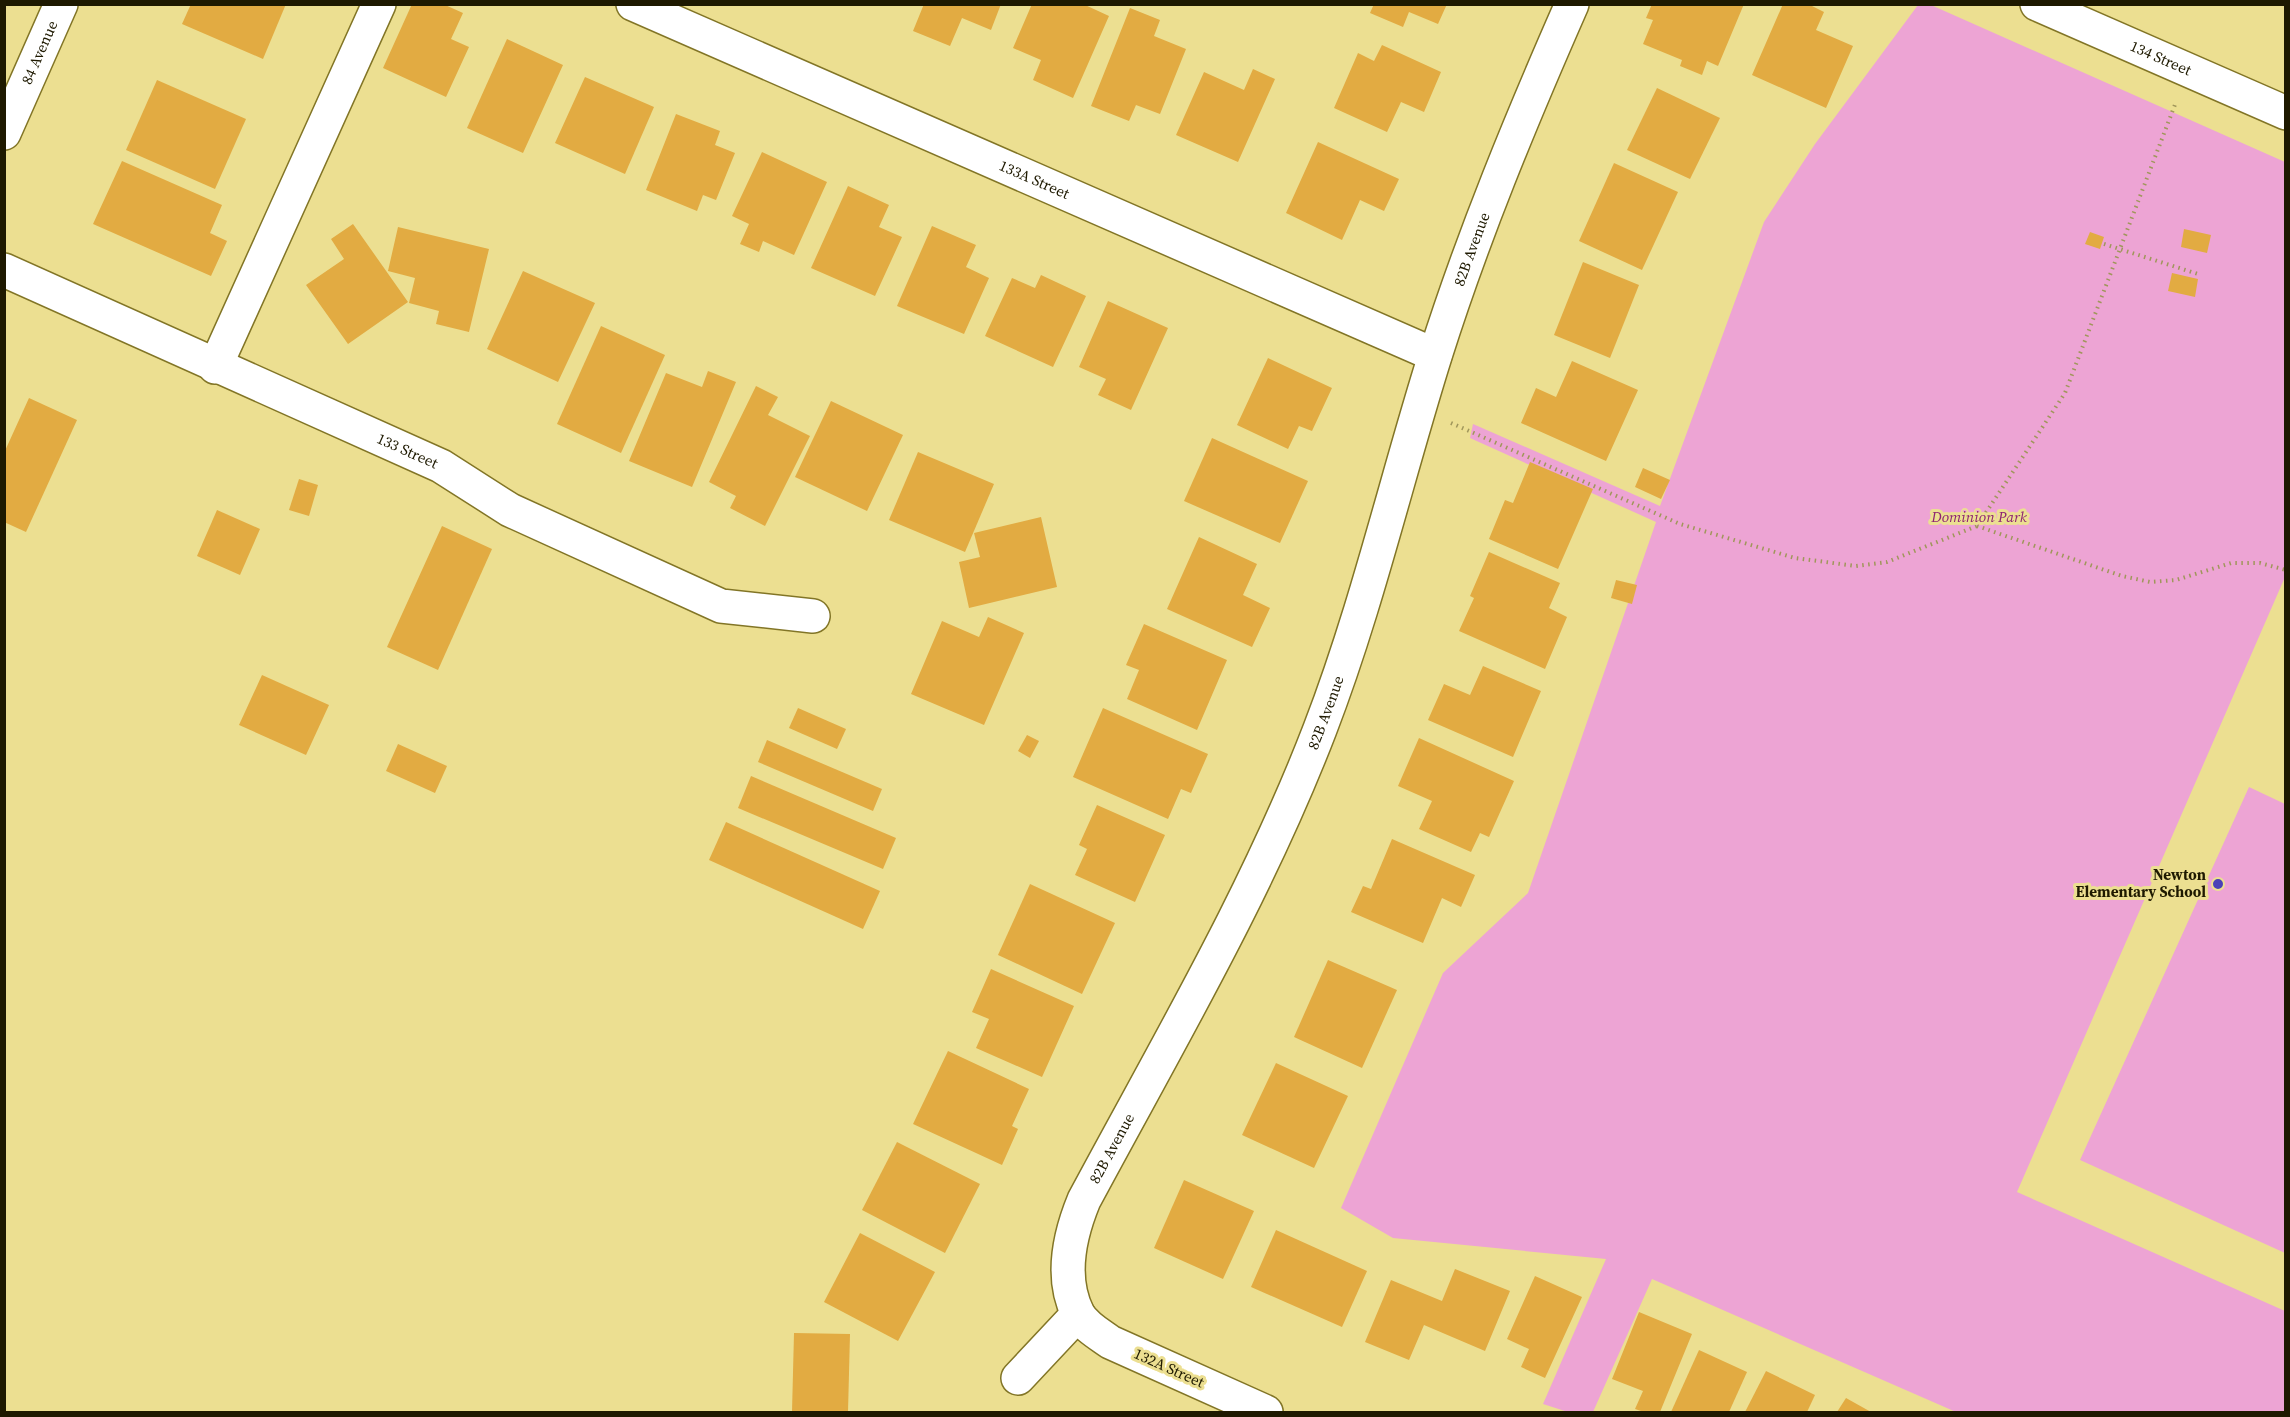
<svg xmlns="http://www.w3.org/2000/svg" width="2290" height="1417" font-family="'Source Serif 4',serif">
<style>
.green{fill:#eda4d4}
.building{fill:#e2ab42}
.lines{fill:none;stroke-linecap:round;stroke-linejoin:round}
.minor-casing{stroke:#827526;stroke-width:36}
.major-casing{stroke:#827526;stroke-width:36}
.path{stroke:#a0965b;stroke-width:4;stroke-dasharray:1.5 4.5;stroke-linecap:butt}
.minor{stroke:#fff;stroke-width:33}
.major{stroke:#fff;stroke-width:33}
.poi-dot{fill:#4a41b7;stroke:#ecdf91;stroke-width:2}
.labels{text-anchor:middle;stroke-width:6;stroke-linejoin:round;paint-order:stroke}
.street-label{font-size:15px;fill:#1e1900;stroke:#ecdf91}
.park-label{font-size:15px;font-style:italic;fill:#8e2373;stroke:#ecdf91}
.poi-label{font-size:15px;font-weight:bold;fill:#1e1900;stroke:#ecdf91;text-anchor:end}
</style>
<rect width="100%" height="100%" fill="#ecdf91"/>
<!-- green -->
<g class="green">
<path d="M1918 5H1931L2285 162V577L2017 1192 2285 1311V1412H1956L1652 1279 1593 1412H1568L1543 1404 1606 1259 1393 1238 1341 1208 1443 973 1528 893 1656 522 1470 438 1473 424 1660 506 1764 222 1815 144Z"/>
<path d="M2249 787 2285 804V1253L2080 1160Z"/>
</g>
<!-- building -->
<g class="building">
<path d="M191 4H286L263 59 182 24Z"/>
<path d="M412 4H443L463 13 451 39 469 47 446 97 383 68Z"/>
<path d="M924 4H1001L991 30 962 18 950 46 913 31Z"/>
<path d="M1032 4H1083L1109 16 1073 98 1033 80 1041 60 1013 48Z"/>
<path d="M1374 4H1447L1438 24 1409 12 1403 27 1370 13Z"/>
<path d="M1652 4H1744L1718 66 1707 61 1702 75 1680 66 1682 60 1643 44 1653 20 1646 18Z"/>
<path d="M1783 4H1808L1824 12 1816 30 1853 46 1826 108 1752 75Z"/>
<path d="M1130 8 1160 20 1154 36 1186 49 1160 114 1136 105 1129 121 1091 106Z"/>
<path d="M507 39 563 65 523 153 467 128Z"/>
<path d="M1382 45 1441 72 1424 112 1401 102 1387 132 1334 108 1358 53 1374 61Z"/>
<path d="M1253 69 1275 79 1238 162 1176 135 1204 72 1244 90Z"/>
<path d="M585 77 654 107 625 174 555 143Z"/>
<path d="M157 80 246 119 215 189 126 150Z"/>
<path d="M1657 88 1720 118 1690 179 1627 150Z"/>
<path d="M676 114 720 131 715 145 735 153 716 200 703 195 697 211 646 190Z"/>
<path d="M1318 142 1399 179 1384 211 1360 200 1342 240 1286 213Z"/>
<path d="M762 152 827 182 794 255 763 241 759 252 740 244 749 224 732 216Z"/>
<path d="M122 161 222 205 210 233 227 241 211 276 93 224Z"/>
<path d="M1614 163 1678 192 1642 270 1579 241Z"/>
<path d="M848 186 889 205 879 227 902 237 875 296 811 268Z"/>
<path d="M353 224 408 302 348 344 306 285 344 259 331 239Z"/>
<path d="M932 226 976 245 966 267 989 278 964 334 897 306Z"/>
<path d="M398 227 489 249 469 332 436 324 439 311 409 303 415 278 388 271Z"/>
<path d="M2184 229 2211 235 2207 253 2181 247Z"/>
<path d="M2090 232 2104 237 2100 249 2085 244Z"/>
<path d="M1583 262 1639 285 1610 358 1554 335Z"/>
<path d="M523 271 595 303 558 382 487 349Z"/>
<path d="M2172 273 2198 279 2195 297 2168 291Z"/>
<path d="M1041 275 1086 296 1053 367 985 336 1012 278 1035 288Z"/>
<path d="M1108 301 1168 328 1131 410 1098 395 1106 379 1079 367Z"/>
<path d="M601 326 665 355 621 453 557 424Z"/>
<path d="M1268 358 1332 388 1312 431 1299 426 1288 449 1237 425Z"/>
<path d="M1572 361 1638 390 1606 461 1521 423 1536 388 1556 397Z"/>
<path d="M708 371 736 382 692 487 629 461 666 373 702 387Z"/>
<path d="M756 386 778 397 768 415 810 436 765 526 730 508 736 496 709 482Z"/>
<path d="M29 398 77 420 26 532 4 522V453Z"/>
<path d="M831 401 903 435 867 511 795 477Z"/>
<path d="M1212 438 1308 481 1280 543 1184 501Z"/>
<path d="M918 452 994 484 965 552 889 520Z"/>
<path d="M1530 462 1593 489 1558 569 1489 539 1505 500 1513 503Z"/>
<path d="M1643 468 1670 480 1661 499 1635 487Z"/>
<path d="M299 479 318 485 309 516 289 510Z"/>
<path d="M217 510 260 529 240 575 197 556Z"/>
<path d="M1041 517 1057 587 969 608 959 562 980 557 974 533Z"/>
<path d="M442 526 492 549 438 670 387 647Z"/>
<path d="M1199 537 1257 564 1243 595 1270 608 1252 647 1167 609Z"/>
<path d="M1489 552 1560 583 1549 608 1567 617 1545 669 1459 631 1474 598 1470 596Z"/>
<path d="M1616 580 1637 585 1632 604 1611 598Z"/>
<path d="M988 617 1024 633 984 725 911 694 942 621 979 637Z"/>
<path d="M1144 624 1227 660 1197 730 1127 699 1139 670 1126 665Z"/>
<path d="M1483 666 1541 691 1513 757 1428 720 1444 684 1470 695Z"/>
<path d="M262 675 329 705 306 755 239 725Z"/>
<path d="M798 708 846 729 837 749 789 728Z"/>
<path d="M1103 708 1208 754 1191 793 1181 789 1168 819 1073 777Z"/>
<path d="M1027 735 1039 741 1030 758 1018 751Z"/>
<path d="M1419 738 1514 781 1489 837 1480 833 1471 852 1419 829 1432 801 1398 786Z"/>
<path d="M767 740 882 789 873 811 758 762Z"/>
<path d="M398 744 447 766 435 793 386 771Z"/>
<path d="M751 776 896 838 883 869 738 808Z"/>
<path d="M1097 805 1165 835 1135 902 1075 875 1087 849 1079 845Z"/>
<path d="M726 822 880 891 863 929 709 860Z"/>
<path d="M1392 839 1475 875 1461 907 1442 898 1423 943 1351 912 1363 886 1371 889Z"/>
<path d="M1030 884 1115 923 1082 994 998 955Z"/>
<path d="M1328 960 1397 990 1362 1068 1294 1037Z"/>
<path d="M991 969 1074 1006 1042 1077 976 1048 989 1019 972 1012Z"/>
<path d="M948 1051 1029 1089 1012 1126 1018 1129 1002 1165 913 1124Z"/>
<path d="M1276 1063 1348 1096 1314 1168 1242 1135Z"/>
<path d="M897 1142 980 1184 945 1253 862 1210Z"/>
<path d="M1184 1180 1254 1211 1223 1279 1154 1248Z"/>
<path d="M1276 1230 1367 1271 1342 1327 1251 1287Z"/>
<path d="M860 1233 935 1272 898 1341 824 1302Z"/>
<path d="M1455 1269 1510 1291 1485 1351 1424 1325 1409 1360 1365 1342 1391 1280 1442 1301Z"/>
<path d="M1535 1276 1582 1297 1545 1378 1521 1367 1529 1349 1507 1339Z"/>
<path d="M1639 1312 1692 1334 1660 1412H1644L1635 1409 1643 1391 1612 1379Z"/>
<path d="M794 1333 850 1334 848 1412H792Z"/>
<path d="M1699 1350 1747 1372 1729 1412H1671Z"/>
<path d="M1766 1371 1815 1395 1807 1412H1745Z"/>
<path d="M1846 1398 1871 1412H1837Z"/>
</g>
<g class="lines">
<!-- minor casing -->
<g class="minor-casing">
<g id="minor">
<path id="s1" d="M633 4 1435 355"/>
<path id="s2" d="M2037 4 2286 113"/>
<path id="s3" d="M4 270 441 466 510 510 721 606 813 616"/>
<path d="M215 367 379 4"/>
<path d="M1018 1378 1078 1314"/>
<path id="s4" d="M1266 1412 1110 1342C1099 1334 1085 1326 1078 1314 1060 1278 1070 1234 1084 1200 1167 1045 1257 893 1320 729 1367 607 1396 480 1435 356 1473 236 1521 120 1572 4"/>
</g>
</g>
<!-- major casing -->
<g class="major-casing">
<g id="major">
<path id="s5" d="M4 133 61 4"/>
</g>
</g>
<!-- path -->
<g class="path">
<path d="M2104 244 2198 274"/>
<path d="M1451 423 1680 524 1795 558 1856 566 1887 562 1977 526 2065 393 2176 102"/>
<path d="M1977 526 2122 576 2150 582 2176 580 2231 563H2260L2286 570"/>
</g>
<!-- minor -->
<use href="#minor" class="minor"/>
<!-- major -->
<use href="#major" class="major"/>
</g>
<!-- markers -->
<circle class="poi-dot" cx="2218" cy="884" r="6"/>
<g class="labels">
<!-- street labels -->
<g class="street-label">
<text dy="5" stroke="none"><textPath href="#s5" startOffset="88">84 Avenue</textPath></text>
<text dy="5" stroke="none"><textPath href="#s2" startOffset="135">134 Street</textPath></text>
<text dy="5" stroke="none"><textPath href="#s1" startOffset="438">133A Street</textPath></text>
<text dy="5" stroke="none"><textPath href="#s4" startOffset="1362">82B Avenue</textPath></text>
<text dy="5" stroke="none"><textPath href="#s3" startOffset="442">133 Street</textPath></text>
<text dy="5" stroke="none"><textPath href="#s4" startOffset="876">82B Avenue</textPath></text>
<text dy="5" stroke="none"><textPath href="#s4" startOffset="390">82B Avenue</textPath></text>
<text transform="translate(1169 1368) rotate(24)" y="5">132A Street</text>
</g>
<!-- park labels -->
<g class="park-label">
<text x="1979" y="522">Dominion Park</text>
</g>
<!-- poi labels -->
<g class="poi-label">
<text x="2206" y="880">Newton<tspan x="2206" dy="17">Elementary School</tspan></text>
</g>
</g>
<!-- border -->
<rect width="2290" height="1417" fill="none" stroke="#1e1900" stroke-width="12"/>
</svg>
